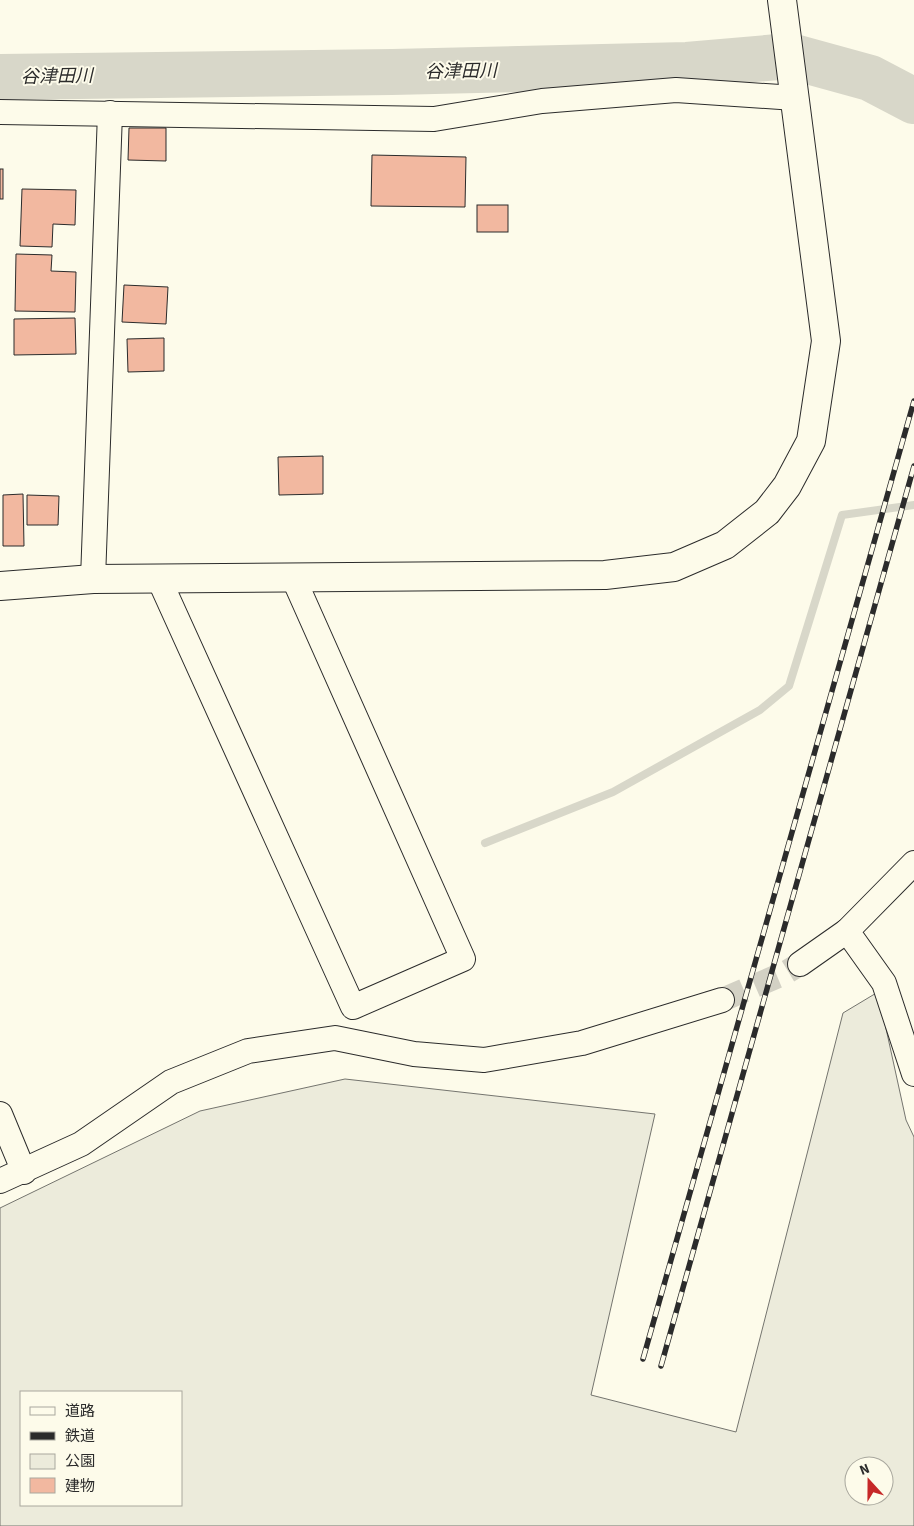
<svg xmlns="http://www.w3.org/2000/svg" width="914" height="1526" font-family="'Source Sans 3','Noto Sans JP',sans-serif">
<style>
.green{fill:#ecebdb;stroke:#74746e;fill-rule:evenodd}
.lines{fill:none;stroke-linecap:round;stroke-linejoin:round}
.stream{stroke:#d8d7c9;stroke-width:8}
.river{stroke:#d8d7c9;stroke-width:46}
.building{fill:#f2b8a0;stroke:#2b2b2b}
.minor-tunnel{stroke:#d3d1c4;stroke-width:24;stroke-dasharray:24 12;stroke-linecap:butt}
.minor-casing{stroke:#2b2b2b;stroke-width:26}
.tertiary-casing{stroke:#2b2b2b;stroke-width:30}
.minor{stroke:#fdfbea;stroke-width:24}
.tertiary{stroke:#fdfbea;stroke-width:28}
.rail-casing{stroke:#2b2b2b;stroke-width:5.5}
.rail{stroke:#fdfbea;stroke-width:4;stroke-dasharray:11;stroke-linecap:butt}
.labels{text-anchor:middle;stroke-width:4;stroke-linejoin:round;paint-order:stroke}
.water-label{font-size:18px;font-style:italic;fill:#2b2b2b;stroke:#fdfbea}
</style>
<rect width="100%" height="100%" fill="#fdfbea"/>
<!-- green -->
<path class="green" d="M878 992 906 1120 914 1137V1526H0V1208L200 1111 345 1079 655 1114 591 1395 736 1432 843 1013ZM21 1392H181V1505H21ZM854 1466H884V1496H854Z"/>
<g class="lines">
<!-- stream -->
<path class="stream" d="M485 843 613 792 760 710 789 686 842 515 914 505"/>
<!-- river -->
<path class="river" d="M0 77 392 72 687 65 790 56 870 78 914 101"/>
</g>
<!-- building -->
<g class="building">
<path d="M129 128H166V161L128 160Z"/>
<path d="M372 155 466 157 465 207 371 206Z"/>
<rect x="0" y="169" width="3" height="30"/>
<path d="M22 189 76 190 75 225 53 224 52 247 20 246Z"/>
<rect x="477" y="205" width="31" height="27"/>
<path d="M16 254 52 255 51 271 76 272 75 312 15 311Z"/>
<path d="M124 285 168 287 166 324 122 322Z"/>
<path d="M75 318 76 354 14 355V319Z"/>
<path d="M164 338V371L128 372 127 339Z"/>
<path d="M323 456V494L279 495 278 457Z"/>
<path d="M23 494 24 546H3V495Z"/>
<path d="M27 495 59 496 58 525H27Z"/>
</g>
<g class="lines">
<!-- minor-tunnel -->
<path class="minor-tunnel" d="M722 1000 785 973 800 964"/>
<!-- minor casing -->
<g class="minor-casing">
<g id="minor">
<path d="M0 112 434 119 542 101 676 90 795 98"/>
<path d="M93 579 110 113"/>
<path d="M159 579 353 1007 463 959 293 577"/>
<path d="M914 863 847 931 884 983 914 1074"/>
<path d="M800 964 847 931"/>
<path d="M0 1114 24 1172"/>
<path d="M0 1181 81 1144 171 1082 248 1051 335 1038 414 1054 484 1060 582 1043 722 1000"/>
</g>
</g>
<!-- tertiary casing -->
<g class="tertiary-casing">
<path id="tertiary" d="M0 586 93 579 605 575 674 567 725 545 767 512 787 486 811 441 826 341 782 0"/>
</g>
<!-- minor -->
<use href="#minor" class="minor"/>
<!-- tertiary -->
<use href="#tertiary" class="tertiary"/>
<!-- rail casing -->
<g class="rail-casing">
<g id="rail">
<path d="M643 1359 914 401"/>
<path d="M661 1366 914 466"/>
</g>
</g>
<!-- rail -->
<use href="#rail" class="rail"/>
</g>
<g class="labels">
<!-- water labels -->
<g class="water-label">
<text transform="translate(461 71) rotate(-1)" y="6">谷津田川</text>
<text transform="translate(57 76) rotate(-1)" y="6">谷津田川</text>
</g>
</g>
<!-- legend -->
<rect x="20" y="1391" width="162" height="115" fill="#fdfbea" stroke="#a9a89e"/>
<rect x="30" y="1407" width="25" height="8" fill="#fdfbea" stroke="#a9a89e"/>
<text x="65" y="1416" font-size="15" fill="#2b2b2b">道路</text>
<rect x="30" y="1432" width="25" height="8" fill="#2b2b2b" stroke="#a9a89e"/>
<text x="65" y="1441" font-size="15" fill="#2b2b2b">鉄道</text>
<rect x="30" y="1454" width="25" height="15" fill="#ecebdb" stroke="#a9a89e"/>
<text x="65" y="1466" font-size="15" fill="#2b2b2b">公園</text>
<rect x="30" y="1478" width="25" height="15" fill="#f2b8a0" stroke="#a9a89e"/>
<text x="65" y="1491" font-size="15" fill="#2b2b2b">建物</text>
<!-- north arrow -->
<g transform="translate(869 1481) rotate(339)"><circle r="24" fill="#fdfbea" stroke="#a9a89e"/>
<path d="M0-4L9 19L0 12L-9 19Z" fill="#c62828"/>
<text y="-8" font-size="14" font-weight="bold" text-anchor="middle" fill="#2b2b2b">N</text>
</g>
</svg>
